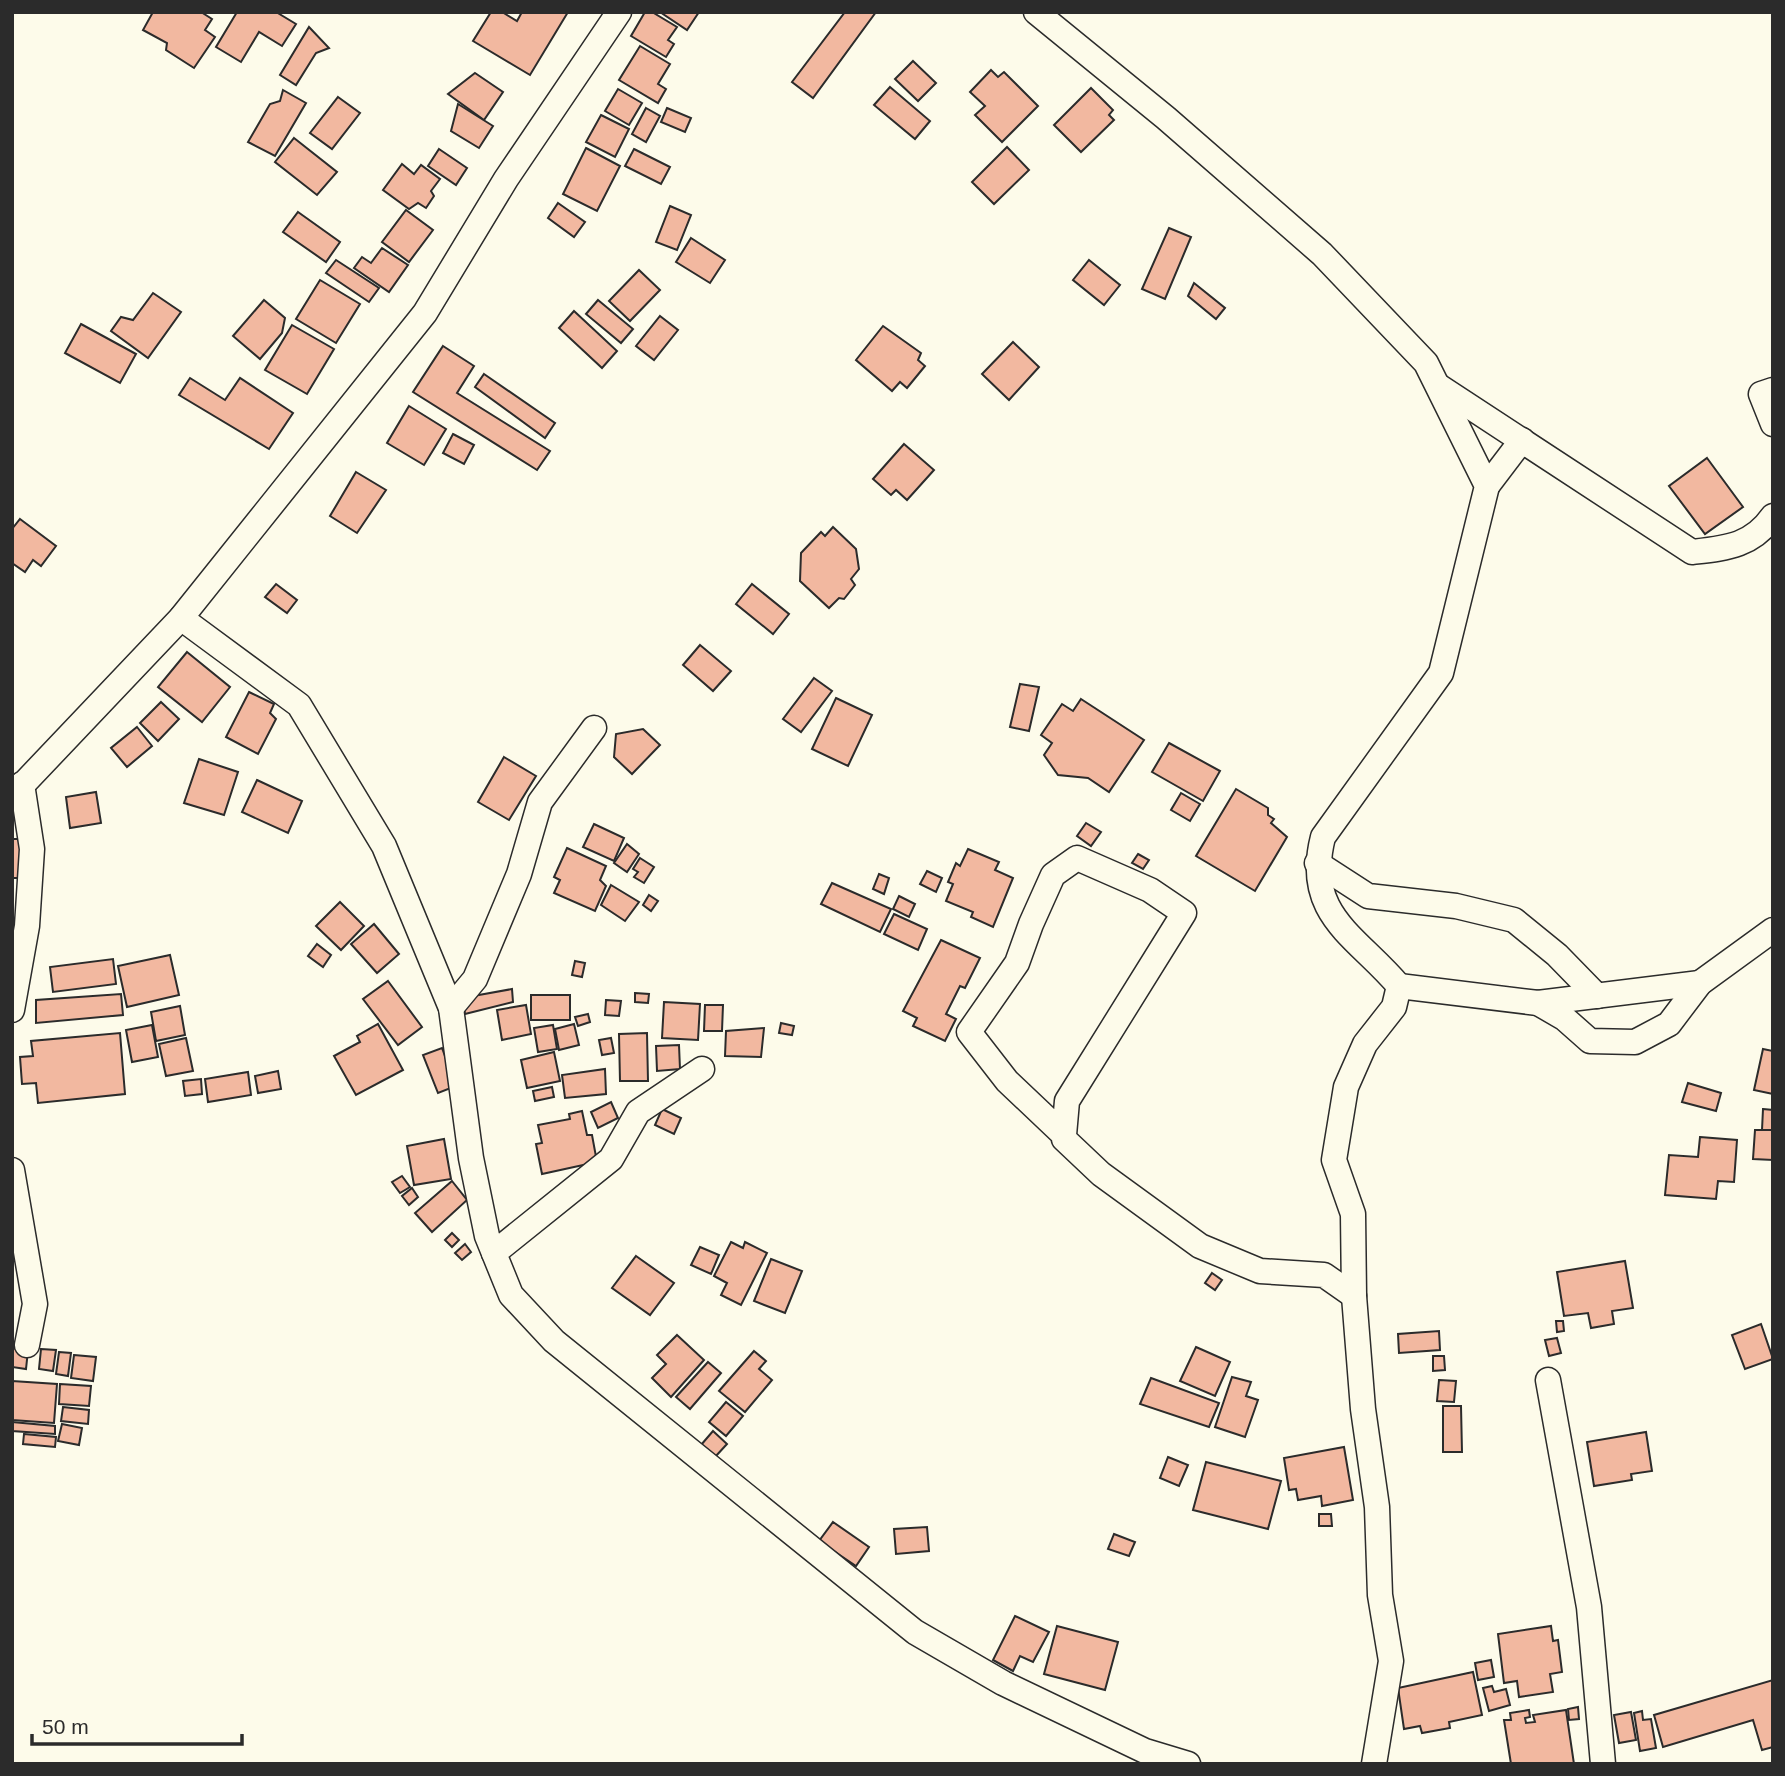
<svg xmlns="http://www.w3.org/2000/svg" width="1785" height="1776" font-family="Helvetica,sans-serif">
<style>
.building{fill:#f2b8a0;stroke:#2b2b2b;stroke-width:2}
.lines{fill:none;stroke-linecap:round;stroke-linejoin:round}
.minor-casing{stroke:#2b2b2b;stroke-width:27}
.minor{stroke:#fdfbea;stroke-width:24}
</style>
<rect width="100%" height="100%" fill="#fdfbea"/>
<!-- building -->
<g class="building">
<path d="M153 12H201L212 19 205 30 215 37 194 68 166 50 167 43 143 30Z"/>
<path d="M237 12H276L296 24 282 46 259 32 241 62 216 47Z"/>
<path d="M491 12H502L517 21 522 12H568L530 75 473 41Z"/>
<path d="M645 12H652L677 27 668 40 674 44 666 57 631 36Z"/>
<path d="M660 12H699L687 30Z"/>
<path d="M845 12H876L813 98 792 82Z"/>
<path d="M309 27 329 48 316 53 296 85 280 75Z"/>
<path d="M640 46 670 64 658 84 666 89 658 103 619 80Z"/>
<path d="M913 61 936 83 918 101 895 79Z"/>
<path d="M991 70 998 77 1004 72 1038 106 1002 142 975 115 985 106 970 92Z"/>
<path d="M475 73 503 92 484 120 448 94Z"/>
<path d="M890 87 930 121 915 139 874 105Z"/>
<path d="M1091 88 1113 110 1109 115 1114 120 1081 152 1054 125Z"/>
<path d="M618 89 642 103 629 125 605 111Z"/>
<path d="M283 90 306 103 275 156 248 142 270 104 280 101Z"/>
<path d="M338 97 360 113 332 149 310 133Z"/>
<path d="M458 104 493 126 479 148 451 131Z"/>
<path d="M646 108 660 116 646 142 632 134Z"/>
<path d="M667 108 691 118 685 132 661 122Z"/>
<path d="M601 115 629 129 615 157 586 142Z"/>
<path d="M294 138 337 172 317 195 275 162Z"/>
<path d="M1007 147 1029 170 994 204 972 182Z"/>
<path d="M586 148 620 166 597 211 563 194Z"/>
<path d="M439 149 467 168 456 185 428 166Z"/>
<path d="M634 149 670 167 661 184 625 166Z"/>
<path d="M402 164 414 174 421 165 440 179 431 191 434 196 426 208 418 203 409 209 383 190Z"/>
<path d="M558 203 585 222 574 237 548 218Z"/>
<path d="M670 206 691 215 677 250 656 242Z"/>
<path d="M406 210 433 230 409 262 382 242Z"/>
<path d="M298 212 340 242 326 262 283 232Z"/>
<path d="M1169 228 1191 237 1165 299 1142 289Z"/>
<path d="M691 238 725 260 710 283 676 262Z"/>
<path d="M382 248 408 265 389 292 354 268 362 257 371 263Z"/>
<path d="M336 260 379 288 369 302 326 273Z"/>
<path d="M1089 260 1120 285 1104 305 1073 280Z"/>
<path d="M639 270 660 290 630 321 609 301Z"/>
<path d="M320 280 360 304 336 343 296 319Z"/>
<path d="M1194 283 1225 308 1216 319 1188 296Z"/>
<path d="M153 293 181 312 148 358 111 331 121 317 133 320Z"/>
<path d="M264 300 285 318 282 333 260 359 233 336Z"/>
<path d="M598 300 633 329 621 343 586 314Z"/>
<path d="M574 311 617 351 602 368 559 328Z"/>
<path d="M660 316 678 330 654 360 636 346Z"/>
<path d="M81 324 136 354 120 383 65 353Z"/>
<path d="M292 325 334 349 307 394 265 370Z"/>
<path d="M883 326 921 353 918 360 925 366 907 388 900 382 892 391 856 360Z"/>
<path d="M1013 342 1039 367 1009 400 982 374Z"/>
<path d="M443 346 474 366 457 393 550 451 537 470 413 392Z"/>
<path d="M484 374 555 423 545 438 475 387Z"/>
<path d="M190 378 225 400 240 378 293 413 269 449 179 395Z"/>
<path d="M409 406 446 429 424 465 387 443Z"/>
<path d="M453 434 474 445 464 464 443 453Z"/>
<path d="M904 444 934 470 907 500 896 490 891 495 873 479Z"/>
<path d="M1707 458 1743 507 1705 534 1669 486Z"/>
<path d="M356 472 386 490 357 533 330 516Z"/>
<path d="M20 519 56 546 41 566 33 560 25 572 12 563V529Z"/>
<path d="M833 527 856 549 859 569 851 579 855 585 844 599 839 598 829 608 800 581 801 553 821 532 825 536Z"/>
<path d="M276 584 297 600 287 613 265 597Z"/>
<path d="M752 584 789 614 773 634 736 604Z"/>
<path d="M700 645 731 671 713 691 683 665Z"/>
<path d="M187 652 230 687 202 722 158 687Z"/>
<path d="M814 678 832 691 801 732 783 719Z"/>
<path d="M1020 684 1039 687 1029 731 1010 727Z"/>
<path d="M249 692 274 704 270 713 276 719 258 754 226 737Z"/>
<path d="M836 698 872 715 848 766 812 749Z"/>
<path d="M1081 699 1144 740 1109 792 1088 778 1058 775 1044 755 1052 743 1041 735 1062 704 1073 711Z"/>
<path d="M161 702 179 719 158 741 140 723Z"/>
<path d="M137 727 152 746 127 767 111 748Z"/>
<path d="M643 729 660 745 632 774 614 757 616 734Z"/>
<path d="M1169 743 1220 771 1203 801 1152 772Z"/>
<path d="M504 757 536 776 509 820 478 802Z"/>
<path d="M199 759 238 772 224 815 184 803Z"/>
<path d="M257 780 302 801 288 833 242 812Z"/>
<path d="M1236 789 1268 808V815L1274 819 1271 823 1287 837 1255 891 1196 856Z"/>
<path d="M96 792 101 823 70 828 66 797Z"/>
<path d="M1181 793 1200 804 1190 821 1171 810Z"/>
<path d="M1086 823 1101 832 1091 846 1077 836Z"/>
<path d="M594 824 624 838 614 861 583 847Z"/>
<path d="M12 839H21L20 878H12Z"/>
<path d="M627 844 639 854 627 872 614 863Z"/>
<path d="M567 848 606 866 600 880 606 886 595 911 554 893 560 880 554 877Z"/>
<path d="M968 849 999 862 995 870 1013 878 993 927 971 917 973 912 946 901 953 884 948 882 956 863 960 866Z"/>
<path d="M1138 854 1149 860 1143 869 1132 863Z"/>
<path d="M640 858 654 867 644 883 634 877 638 872 633 869Z"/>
<path d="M927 871 942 878 936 892 920 884Z"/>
<path d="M879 874 889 878 884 894 873 889Z"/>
<path d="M832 883 891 909 880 932 821 904Z"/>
<path d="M611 885 639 902 625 921 601 905Z"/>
<path d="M649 895 658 901 651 911 643 905Z"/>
<path d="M899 896 915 904 909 917 893 909Z"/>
<path d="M340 902 364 926 341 950 316 926Z"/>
<path d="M894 914 927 929 918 950 884 934Z"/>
<path d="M374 924 399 954 377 973 351 944Z"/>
<path d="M941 940 980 958 965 988 960 986 946 1014 956 1019 945 1041 913 1026 917 1018 903 1011Z"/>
<path d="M317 944 331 955 323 967 308 956Z"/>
<path d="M170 955 179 995 127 1007 118 966Z"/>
<path d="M113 959 116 984 53 992 50 967Z"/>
<path d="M575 961 585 963 582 977 572 975Z"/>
<path d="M388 981 422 1027 398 1045 363 999Z"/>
<path d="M512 989 513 1002 465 1014 462 998Z"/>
<path d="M635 993 649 994 648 1003 635 1002Z"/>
<path d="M121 994 123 1015 36 1023V1000Z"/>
<rect x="531" y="995" width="39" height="25"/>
<path d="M606 1000 621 1001 619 1016 605 1015Z"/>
<path d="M664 1002 700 1004 698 1040 662 1038Z"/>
<path d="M526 1005 531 1034 502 1040 497 1010Z"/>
<path d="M705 1005H723L722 1031H704Z"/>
<path d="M180 1006 185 1035 156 1041 151 1012Z"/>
<path d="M588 1014 590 1022 578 1026 575 1017Z"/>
<path d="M781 1023 794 1026 792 1035 779 1033Z"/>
<path d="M378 1024 403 1070 356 1095 334 1056 360 1042 357 1036Z"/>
<path d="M574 1024 579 1045 559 1050 555 1029Z"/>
<path d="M152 1025 158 1057 132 1062 126 1030Z"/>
<path d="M553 1025 557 1049 538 1052 534 1028Z"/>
<path d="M764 1028 761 1057 725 1056 726 1031Z"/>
<path d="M120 1033 125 1094 38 1103 36 1083 22 1084 20 1057 33 1056 31 1041Z"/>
<path d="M647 1033 648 1081H620L619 1034Z"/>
<path d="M186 1038 193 1071 166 1076 159 1044Z"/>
<path d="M611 1038 614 1053 602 1055 599 1040Z"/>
<path d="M679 1045 680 1069 657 1071 656 1046Z"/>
<path d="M442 1048 456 1086 438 1093 423 1055Z"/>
<path d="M1763 1049 1773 1051V1094L1754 1090Z"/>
<path d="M554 1052 560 1081 527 1088 521 1060Z"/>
<path d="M605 1069 606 1094 565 1098 562 1075Z"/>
<path d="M278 1071 281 1089 258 1093 255 1076Z"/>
<path d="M248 1072 251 1095 208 1102 205 1079Z"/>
<path d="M201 1079 202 1094 185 1096 183 1081Z"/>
<path d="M1688 1083 1721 1093 1716 1111 1682 1102Z"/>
<path d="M552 1087 554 1097 535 1101 533 1091Z"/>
<path d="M611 1102 618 1118 598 1128 591 1112Z"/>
<path d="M662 1109 681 1118 674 1134 655 1125Z"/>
<path d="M1763 1109 1773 1110V1130H1762Z"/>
<path d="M582 1111 587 1135H592L597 1162 542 1174 536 1144 542 1143 538 1125 570 1119 569 1114Z"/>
<path d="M1755 1130H1773V1160L1753 1159Z"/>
<path d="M1700 1137 1737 1140 1734 1182 1718 1181 1716 1199 1665 1195 1669 1155 1698 1157Z"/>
<path d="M444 1139 451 1179 414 1185 407 1146Z"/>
<path d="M402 1176 410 1187 400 1193 392 1182Z"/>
<path d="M452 1181 467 1200 432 1232 415 1213Z"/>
<path d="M412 1188 418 1197 409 1205 402 1196Z"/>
<path d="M452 1233 459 1240 452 1247 445 1240Z"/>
<path d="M731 1242 743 1248 745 1242 767 1253 741 1305 721 1295 727 1283 714 1276Z"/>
<path d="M465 1244 471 1252 462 1260 455 1253Z"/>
<path d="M700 1247 719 1255 711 1274 691 1265Z"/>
<path d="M636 1256 674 1283 650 1315 612 1288Z"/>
<path d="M771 1259 802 1271 785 1313 754 1301Z"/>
<path d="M1625 1261 1633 1308 1612 1311 1614 1324 1591 1328 1588 1313 1564 1316 1557 1272Z"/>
<path d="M1212 1273 1222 1280 1215 1290 1205 1283Z"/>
<path d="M1556 1321H1563L1564 1331 1557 1332Z"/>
<path d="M1761 1324 1773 1359 1745 1369 1732 1335Z"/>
<path d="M1439 1331 1440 1350 1399 1353 1398 1334Z"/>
<path d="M677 1335 704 1360 671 1397 652 1378 666 1364 657 1355Z"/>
<path d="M1557 1338 1561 1353 1549 1356 1545 1340Z"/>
<path d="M1196 1347 1230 1362 1215 1396 1180 1381Z"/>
<path d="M12 1348 28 1350 26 1369 12 1367Z"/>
<path d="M41 1349 56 1350 53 1371 39 1369Z"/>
<path d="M754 1351 766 1361 759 1369 772 1380 745 1412 719 1391Z"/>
<path d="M59 1352 71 1353 68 1376 56 1374Z"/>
<path d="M74 1355 96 1357 93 1381 71 1378Z"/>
<path d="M1433 1356H1444L1445 1370 1433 1371Z"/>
<path d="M708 1362 721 1373 690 1409 676 1397Z"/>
<path d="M1232 1377 1251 1382 1246 1396 1258 1400 1245 1437 1215 1427Z"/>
<path d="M1151 1378 1219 1403 1209 1427 1140 1404Z"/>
<path d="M1439 1380 1456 1381 1454 1402 1437 1401Z"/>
<path d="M12 1381 57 1384 54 1423 12 1420Z"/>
<path d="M60 1384 91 1386 89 1406 59 1404Z"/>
<path d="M726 1402 743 1416 726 1436 709 1422Z"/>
<path d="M1443 1406H1461L1462 1452H1443Z"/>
<path d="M63 1407 89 1410 88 1424 61 1421Z"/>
<path d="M12 1422 55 1426V1434L12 1431Z"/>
<path d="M62 1424 82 1428 79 1445 58 1441Z"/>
<path d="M713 1431 727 1444 715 1457 701 1445Z"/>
<path d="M1646 1432 1652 1471 1631 1474 1632 1480 1594 1486 1587 1442Z"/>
<path d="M24 1434 56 1437 55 1447 23 1444Z"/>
<path d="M1344 1447 1353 1500 1322 1506 1321 1496 1298 1500 1296 1489 1289 1490 1284 1458Z"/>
<path d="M1168 1457 1188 1465 1179 1486 1160 1478Z"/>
<path d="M1206 1462 1281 1481 1268 1529 1193 1510Z"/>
<path d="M1319 1514H1331L1332 1526H1319Z"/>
<path d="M833 1522 869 1547 856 1566 819 1541Z"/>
<path d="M927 1527 929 1551 896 1554 894 1529Z"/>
<path d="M1114 1534 1135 1542 1129 1556 1108 1549Z"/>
<path d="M1015 1616 1049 1632 1033 1662 1020 1656 1013 1671 993 1660Z"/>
<path d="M1057 1626 1118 1642 1105 1690 1044 1674Z"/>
<path d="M1551 1626 1553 1641 1558 1640 1562 1672 1550 1674 1553 1692 1519 1697 1517 1681 1504 1683 1498 1634Z"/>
<path d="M1491 1660 1494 1677 1478 1680 1475 1663Z"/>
<path d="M1473 1672 1482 1715 1449 1722 1450 1728 1422 1733 1420 1726 1404 1729 1398 1688Z"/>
<path d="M1773 1680V1747L1762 1750 1753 1720 1663 1747 1654 1715Z"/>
<path d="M1492 1686 1494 1692 1506 1689 1510 1705 1489 1711 1483 1688Z"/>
<path d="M1578 1707 1579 1719 1569 1720 1568 1709Z"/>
<path d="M1529 1710 1530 1717 1525 1718 1526 1723 1535 1722 1533 1715 1566 1710 1574 1764H1511L1504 1720H1511L1510 1713Z"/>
<path d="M1642 1711 1643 1720 1651 1719 1656 1748 1640 1751 1634 1713Z"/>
<path d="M1631 1712 1636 1740 1619 1743 1614 1715Z"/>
</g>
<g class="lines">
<!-- minor casing -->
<g class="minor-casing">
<g id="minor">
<path d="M1036 12 1166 118 1322 254 1426 363 1487 486 1441 673 1323 837C1303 915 1357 936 1399 986L1394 1007 1365 1044 1346 1087 1334 1160 1353 1214 1354 1296 1363 1409 1377 1507 1380 1595 1391 1661 1374 1764"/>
<path d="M1440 387 1692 552C1727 548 1752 546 1773 516"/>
<path d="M1773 390 1761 394 1773 424"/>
<path d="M1487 486 1522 440"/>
<path d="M181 618 299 705 384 846 451 1008 471 1158 487 1236 511 1295 554 1341 915 1632 1003 1683 1145 1751 1188 1764"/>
<path d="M12 796 181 618 425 313 506 179 619 12"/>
<path d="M1317 863 1368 896 1456 906 1514 920 1557 955 1597 996"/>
<path d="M1399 986 1538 1003 1564 1018 1590 1041 1635 1042 1669 1024 1700 983 1773 930"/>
<path d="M1538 1003 1700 983"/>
<path d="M451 1008 475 979 519 874 540 802 594 728"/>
<path d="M12 1010 27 926 32 849 22 784"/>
<path d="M1064 1135 1007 1081 969 1032 1017 963 1031 924 1053 875 1077 858 1150 890 1184 913 1067 1101 1064 1135V1139L1101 1174 1200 1246 1260 1271 1324 1275 1354 1296"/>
<path d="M12 1170 35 1304 27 1345"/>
<path d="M494 1253 611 1159 638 1112 702 1069"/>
<path d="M1548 1380 1589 1607 1603 1764"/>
</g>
</g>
<!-- minor -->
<use href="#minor" class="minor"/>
</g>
<!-- border -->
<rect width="1785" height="1776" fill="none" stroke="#2b2b2b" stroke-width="28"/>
<!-- scale -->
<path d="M32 1734v10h210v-10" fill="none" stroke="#2b2b2b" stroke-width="3.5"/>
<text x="42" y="1734" font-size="21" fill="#2b2b2b" stroke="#fdfbea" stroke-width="5" paint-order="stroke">50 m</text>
</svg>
